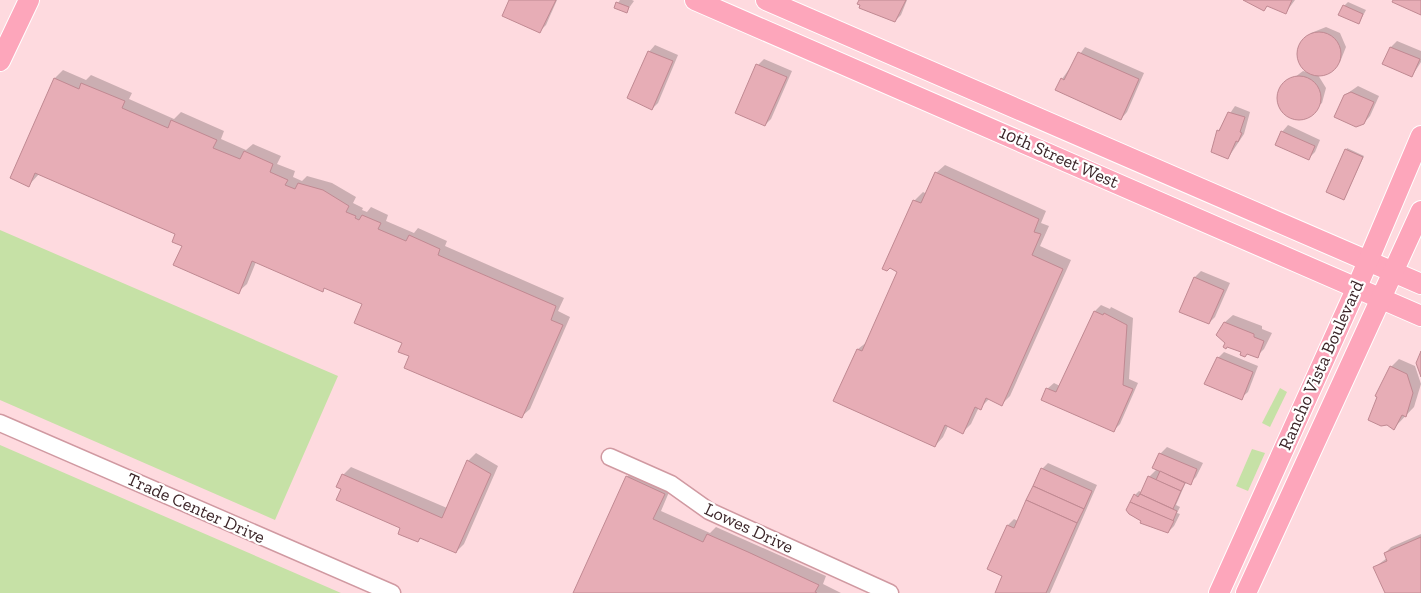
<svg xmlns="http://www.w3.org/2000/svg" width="1421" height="593" font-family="'Zilla Slab',serif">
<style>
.green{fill:#c6e1a6}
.shadow{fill:#0003}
.building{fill:#e7adb6;stroke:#c08992}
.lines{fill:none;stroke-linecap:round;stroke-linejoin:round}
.minor-casing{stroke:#d099a1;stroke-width:19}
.major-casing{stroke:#fff;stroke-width:22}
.minor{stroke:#fff;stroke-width:16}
.major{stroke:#fda6bb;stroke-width:20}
.labels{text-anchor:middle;stroke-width:4.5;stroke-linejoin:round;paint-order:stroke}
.street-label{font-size:18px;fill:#3c2629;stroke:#fff}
</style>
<rect width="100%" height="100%" fill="#fedadf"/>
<!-- green -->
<g class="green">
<path d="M0 230 338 376 275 520 0 400Z"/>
<path d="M1280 388 1287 392 1270 427 1262 423Z"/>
<path d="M0 445 341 593H0Z"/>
<path d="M1252 449 1265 453 1248 491 1236 486Z"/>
</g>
<!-- shadow -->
<g class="shadow">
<path d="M510 0H557L546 25 540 31Z"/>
<path d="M620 0H632L634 1 626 12 618 3Z"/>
<path d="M861 0H907L901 15 895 21Z"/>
<path d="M1245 0H1295L1286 12 1268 5 1264 9Z"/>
<path d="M1348 2 1366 10 1359 23 1344 6Z"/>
<path d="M1326 27 1340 33 1346 47 1340 62 1333 68 1327 73 1318 75 1326 88 1322 103 1302 118 1287 115 1279 101 1283 86 1303 71 1311 73 1304 68 1298 54 1305 39 1311 33Z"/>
<path d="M1397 41 1421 51V62L1412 76 1384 64 1391 47Z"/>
<path d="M655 45 678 55 658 103 652 109 649 52Z"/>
<path d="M1085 47 1144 73 1127 112 1121 119 1062 79Z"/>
<path d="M764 59 792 71 771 119 765 125 758 65Z"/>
<path d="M63 70 86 80 91 75 132 93 129 99 174 119 181 112 224 131 221 139 246 150 253 144 281 156 277 164 295 171 293 177 302 181 307 176 332 183 356 197 353 203 363 208 362 210 367 212 371 207 388 215 386 221 414 233 418 228 447 241 445 246 564 298 558 311 570 317 530 409 521 417 411 355 403 343 364 303 326 287 322 290 256 262 247 284 238 292 183 245 177 233 39 174 29 185 55 78Z"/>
<path d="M1358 86 1379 96 1370 116 1364 123 1345 95Z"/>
<path d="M1235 106 1250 112 1244 134 1228 158 1218 131Z"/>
<path d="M1288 125 1320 140 1315 152 1309 158 1282 132Z"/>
<path d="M1347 148 1364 156 1344 199 1346 150Z"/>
<path d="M945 165 1046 211 1041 223 1049 226 1040 246 1071 260 1010 396 1002 404 990 398 980 408 979 407 971 424 963 432 948 426 943 437 935 446 858 349 867 342 898 271 914 201 923 192 927 194 936 173Z"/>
<path d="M1201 271 1230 283 1215 317 1209 323 1180 311 1195 277Z"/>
<path d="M1101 305 1110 309 1111 307 1133 318 1129 379 1138 383 1120 424 1114 430 1047 389 1054 383 1060 386 1095 311Z"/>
<path d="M1233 315 1262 326V329L1272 333 1264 349 1256 357 1227 342 1224 323Z"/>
<path d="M1224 352 1258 366 1248 392 1241 398 1218 358Z"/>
<path d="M1399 359 1415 366 1421 384 1414 407 1394 428 1391 367Z"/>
<path d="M1167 447 1203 463 1196 477 1190 483 1187 482 1185 484 1176 505 1180 507 1177 513 1180 514 1174 526 1168 532 1135 495 1139 491 1141 492 1149 477 1157 469 1160 454Z"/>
<path d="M476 453 498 466 464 544 456 552 422 537 418 541 402 528 343 489V475L351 467 447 508 468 461Z"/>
<path d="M1048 463 1097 485 1050 593H996L1004 575 1008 525 1014 519 1018 521 1042 469Z"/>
<path d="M635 469 672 485 661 511 710 533 716 527 826 576 823 584 841 593H575L627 477Z"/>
<path d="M1421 534V593H1386L1375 567 1387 558 1385 553 1391 547Z"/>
</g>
<!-- building -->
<g class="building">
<path d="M509 0H556L540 33 502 16Z"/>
<path d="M859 0H906L895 22 859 8 860 5 857 4Z"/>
<path d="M1243 0H1292L1286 14 1267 6 1264 11Z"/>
<path d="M1393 0H1421V15L1392 2Z"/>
<path d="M616 2 629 7 627 13 614 8Z"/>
<path d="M1343 5 1363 14 1359 24 1338 15Z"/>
<circle cx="1319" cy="54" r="22"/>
<path d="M1390 47 1420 59 1412 77 1382 64Z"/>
<path d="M648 51 673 61 652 110 627 98Z"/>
<path d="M1078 52 1139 79 1121 120 1055 90 1061 78 1064 80Z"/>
<path d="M756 64 787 77 765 126 735 113Z"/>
<circle cx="1299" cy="98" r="22"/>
<path d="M54 78 79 89 81 83 125 101 122 108 168 128 171 120 217 140 213 148 240 159 244 151 273 164 270 172 288 180 285 185 295 189 298 183 323 190 349 206 346 212 356 216 355 218 359 220 362 215 381 223 378 229 406 241 409 235 440 249 438 255 556 306 551 320 563 325 522 418 404 368 409 356 398 352 402 343 354 323 362 304 324 288 323 292 252 261 239 294 173 265 182 246 172 242 175 234 35 173 29 187 10 178Z"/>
<path d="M1351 92 1374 102 1364 124 1356 127 1334 117 1344 95Z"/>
<path d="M1228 112 1245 117 1240 132 1242 133 1238 142 1236 141 1228 159 1211 152 1217 130 1219 131Z"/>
<path d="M1281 131 1315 146 1309 160 1275 145Z"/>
<path d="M1345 149 1363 157 1344 200 1326 192Z"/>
<path d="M935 172 1039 219 1034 232 1041 234 1032 255 1063 269 1002 406 986 398 981 410 975 407 963 434 945 425 935 447 833 401 857 349 862 351 897 272 890 268 887 271 882 269 913 200 921 203Z"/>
<path d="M1194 277 1224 290 1209 324 1179 312Z"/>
<path d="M1094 311 1103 315 1104 313 1127 325 1123 385 1133 389 1114 432 1041 400 1046 388 1056 392Z"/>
<path d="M1224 322 1254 334V337L1264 341 1258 358 1247 354 1245 357 1240 355 1241 352 1227 347 1226 349 1223 347 1225 343 1216 335Z"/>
<path d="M1421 351V377L1416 363Z"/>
<path d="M1217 357 1253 372 1242 400 1204 384Z"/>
<path d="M1390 366 1407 374 1413 393 1406 417 1402 415 1394 430 1387 425 1381 426 1368 420 1377 397 1375 396Z"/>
<path d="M1159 453 1197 469 1191 485 1152 468Z"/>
<path d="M467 460 491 474 456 553 420 538 418 542 398 534 400 528 336 500 341 489 336 487 342 474 442 518Z"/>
<path d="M1041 468 1092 491 1084 509 1033 486Z"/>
<path d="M1160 471 1185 483 1181 491 1156 480Z"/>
<path d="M626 476 665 494 653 519 703 542 707 534 748 552 819 585 815 592 817 593H573Z"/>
<path d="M1148 476 1181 491 1173 509 1140 494Z"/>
<path d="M1033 486 1084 509 1077 523 1026 500Z"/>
<path d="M1134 494 1138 497 1140 494 1177 511 1173 521 1130 502Z"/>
<path d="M1026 500 1077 523 1046 593H995L1002 576 987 569 1007 525 1014 528Z"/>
<path d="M1130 502 1174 521 1168 533 1140 523 1141 521 1129 514 1126 510Z"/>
<path d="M1421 537V593H1385L1373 567 1387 561 1384 553Z"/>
</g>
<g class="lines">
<!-- minor casing -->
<g class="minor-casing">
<g id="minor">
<path d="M0 423 392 593"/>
<path d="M610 457 671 484 709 511 890 593"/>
</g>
</g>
<!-- major casing -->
<g class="major-casing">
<g id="major">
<path d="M695 0 1421 316"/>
<path d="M766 0 1421 284"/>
<path d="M0 61 29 0"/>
<path d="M1219 593 1357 287 1421 136"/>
<path d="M1246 593 1421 211"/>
</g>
</g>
<!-- minor -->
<use href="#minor" class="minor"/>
<!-- major -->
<use href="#major" class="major"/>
</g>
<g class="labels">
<!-- street labels -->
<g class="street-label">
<text transform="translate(1059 157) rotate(24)" y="6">10th Street West</text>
<text transform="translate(1321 365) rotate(-66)" y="6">Rancho Vista Boulevard</text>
<text transform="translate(196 508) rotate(24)" y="6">Trade Center Drive</text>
<text transform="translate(749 528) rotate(25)" y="6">Lowes Drive</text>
</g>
</g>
</svg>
